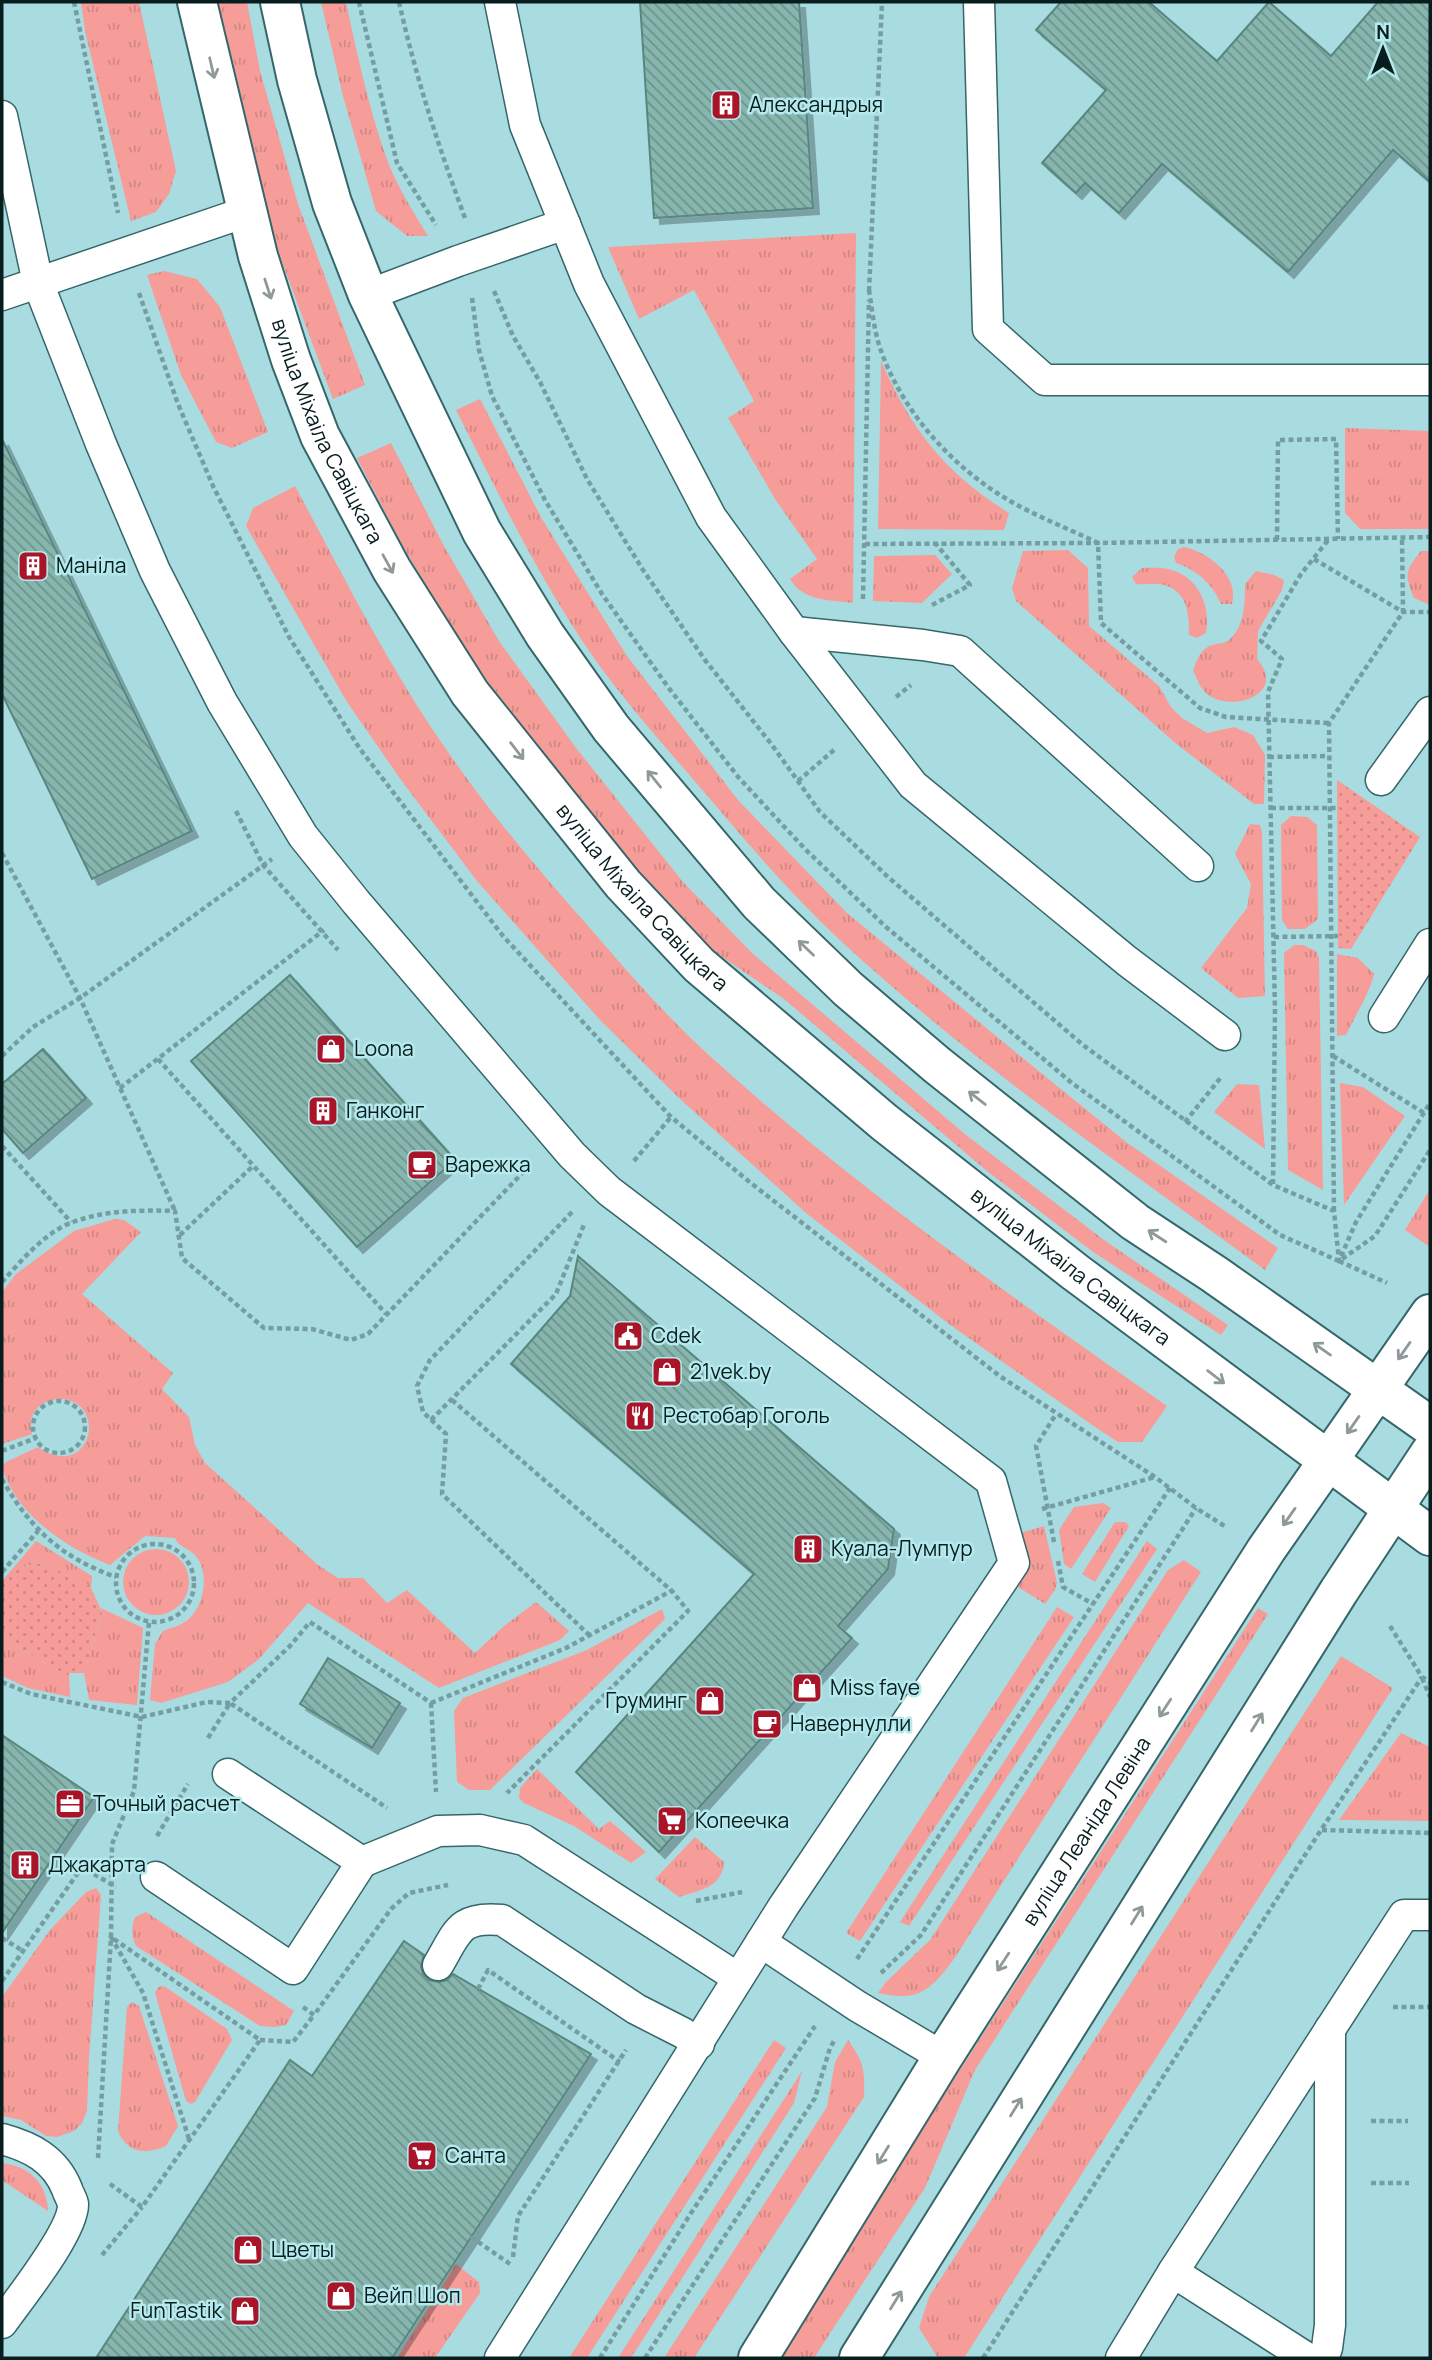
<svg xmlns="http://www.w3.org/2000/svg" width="1432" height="2360" font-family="Manrope,sans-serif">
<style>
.grass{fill:url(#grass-tufts)}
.park{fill:url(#park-dots)}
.building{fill:url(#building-back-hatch);stroke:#58877f;stroke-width:2;filter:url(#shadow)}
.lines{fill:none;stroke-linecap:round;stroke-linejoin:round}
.lane-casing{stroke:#356669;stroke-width:33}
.secondary-casing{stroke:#356669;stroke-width:42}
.path{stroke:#759ea2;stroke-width:4.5;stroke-dasharray:5 3.5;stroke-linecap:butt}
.lane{stroke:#fff;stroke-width:30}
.secondary{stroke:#fff;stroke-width:38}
.oneway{stroke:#90999a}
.labels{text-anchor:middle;stroke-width:5;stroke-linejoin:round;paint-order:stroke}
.poi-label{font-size:21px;fill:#081d1e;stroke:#b6e9ed;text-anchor:start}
.street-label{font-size:21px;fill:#081d1e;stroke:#b6e9ed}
</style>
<defs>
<pattern id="grass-tufts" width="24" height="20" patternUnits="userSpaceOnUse" patternTransform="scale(1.75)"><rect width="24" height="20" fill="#f69d99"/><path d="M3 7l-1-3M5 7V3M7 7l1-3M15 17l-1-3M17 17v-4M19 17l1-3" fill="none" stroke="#d18783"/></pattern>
<pattern id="park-dots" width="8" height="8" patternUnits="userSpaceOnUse" patternTransform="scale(1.75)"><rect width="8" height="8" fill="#f69d99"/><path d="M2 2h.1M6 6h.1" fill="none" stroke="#d18783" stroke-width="1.8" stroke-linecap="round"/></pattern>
<pattern id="building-back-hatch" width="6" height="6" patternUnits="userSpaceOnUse" patternTransform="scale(1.75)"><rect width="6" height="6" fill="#86b6ad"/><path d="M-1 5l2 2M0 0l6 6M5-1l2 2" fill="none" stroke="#6c938c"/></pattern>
<filter id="shadow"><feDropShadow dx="6" dy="6" stdDeviation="0" flood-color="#0004"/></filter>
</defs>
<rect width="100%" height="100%" fill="#a9dce0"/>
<!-- grass -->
<g class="grass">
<path d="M81 2H139L176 171 169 194 156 212 131 221 85 31Z"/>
<path d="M211 2H247L260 71 298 204 365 385 333 399 272 235Z"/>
<path d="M321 2H346C357 53 368 105 385 154 395 183 412 210 428 236H407L376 211 343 96Z"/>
<path d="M856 233 853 603C829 600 803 601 790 579L817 559 775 499 728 418 754 401 694 290 639 319 608 247Z"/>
<path d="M164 271 197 279 220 307 268 432 232 448 216 442 181 375 147 275Z"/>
<path d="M881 361C912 431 944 472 1009 513L1004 530 878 529Z"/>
<path d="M480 399 542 519 627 656 738 800 847 913 1002 1041 1126 1142 1278 1248 1265 1270C1121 1164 973 1063 842 942 788 892 740 834 692 778 654 734 615 690 583 642 534 568 496 489 456 410Z"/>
<path d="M1345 428 1430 431V529H1360L1345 513Z"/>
<path d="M391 443 444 546 499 641 576 748 683 882 752 953 966 1135 1104 1240 1228 1325 1221 1335 1093 1252 987 1171 784 999 687 933 527 738 455 636 400 541 357 458Z"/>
<path d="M295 486C343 575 388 666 446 749 491 815 543 875 596 935 632 977 670 1020 711 1057 853 1186 1011 1296 1167 1406L1142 1442H1118L1095 1427 949 1324 806 1213 679 1098 600 1020 477 881 401 780 347 702 246 526 253 508Z"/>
<path d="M1184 547C1208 552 1240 576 1232 604H1221C1214 586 1196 569 1176 563L1174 557 1178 549Z"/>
<path d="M1068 550 1088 568 1089 626 1159 686 1171 707 1182 718 1207 733 1234 727 1253 735 1265 755 1264 804H1254L1174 742 1016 601 1012 588 1023 551Z"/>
<path d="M1421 551H1430V605L1414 598C1404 574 1405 571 1421 551Z"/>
<path d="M935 555 952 574 922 603 873 601 874 556Z"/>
<path d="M1142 568C1151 568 1162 567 1171 570 1199 577 1211 607 1206 633L1197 638 1189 635C1189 614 1188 592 1164 585 1156 583 1144 585 1136 584L1132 577Z"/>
<path d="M1256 571 1274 575 1284 580 1282 590 1258 631 1257 659C1288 694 1232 714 1207 694 1200 688 1197 679 1193 670 1197 660 1200 649 1212 645 1218 643 1223 644 1228 641 1245 627 1245 603 1245 584Z"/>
<path d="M1291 816 1307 817 1317 825 1318 919 1305 929H1288L1282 920 1281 825Z"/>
<path d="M1250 824 1260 825 1262 832 1265 996 1238 998 1201 968 1247 908 1251 884 1235 854Z"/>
<path d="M1294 945H1303L1316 951 1319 958 1323 1190 1288 1170 1284 953Z"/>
<path d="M1337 954 1358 958 1374 974C1371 990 1354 1018 1346 1035L1337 1036Z"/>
<path d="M1340 1083 1363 1087 1405 1116 1344 1205Z"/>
<path d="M1237 1084 1259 1085 1265 1149 1214 1112Z"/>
<path d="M1430 1189V1247L1405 1230Z"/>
<path d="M115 1219 124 1220 141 1232 82 1294 173 1373 162 1389 189 1417 195 1445 205 1463 318 1565 338 1578H363L387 1603 407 1590 475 1653 504 1626 536 1602 569 1631 560 1640 439 1688 308 1603 259 1659 228 1682 161 1703 150 1700 155 1644 163 1631C169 1628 177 1627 183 1623 204 1612 211 1573 195 1555 189 1548 178 1547 175 1538L145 1536 110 1565C66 1548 16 1515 2 1467L6 1462 38 1447C53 1458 74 1462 85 1443 88 1438 89 1432 89 1427 87 1385 21 1393 32 1434L2 1444V1292L16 1274 74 1231Z"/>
<path d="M1103 1503 1111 1508 1071 1569 1064 1564 1059 1530 1074 1507Z"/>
<path d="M1115 1522H1126L1129 1526 1095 1582 1082 1574Z"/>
<path d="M1044 1526 1057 1583 1055 1590 1045 1604 1018 1587 1013 1535Z"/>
<path d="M36 1541 92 1576 91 1588 44 1563 18 1567 2 1586V1581Z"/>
<path d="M1147 1541 1157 1549 909 1926 900 1922Z"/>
<circle cx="156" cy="1582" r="33"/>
<path d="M1184 1560 1201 1572 954 1959C930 1991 919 2002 878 1993L886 1982 930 1940 1168 1570Z"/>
<path d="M1057 1607 1074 1617 860 1941 846 1933Z"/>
<path d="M101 1608 143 1628 137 1705 89 1700 84 1673 102 1612Z"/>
<path d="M1258 1608 1268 1614 975 2070 925 2188 814 2358H774Z"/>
<path d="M662 1609 665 1619 490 1790H469L457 1782 454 1711 463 1698 587 1650Z"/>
<path d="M2 1637 62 1673H69L70 1697 28 1688 2 1676Z"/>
<path d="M1341 1656 1393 1688 964 2358H938L919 2328 929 2297Z"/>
<path d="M1401 1733 1430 1747V1821L1339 1820Z"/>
<path d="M537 1769 599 1829 610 1821 646 1852 631 1863 574 1826 524 1803 519 1798 520 1788Z"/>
<path d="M695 1837 724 1862C722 1888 700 1890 679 1897L655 1879Z"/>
<path d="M96 1888 101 1895 89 2058 87 2111 82 2123 74 2131 57 2137 46 2136 21 2120 2 2116V1997L50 1930 86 1892Z"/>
<path d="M146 1912 294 2011 286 2025 275 2027 260 2026 136 1946C131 1935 131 1928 135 1917Z"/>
<path d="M164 1986 227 2029 232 2040 195 2102 191 2104 186 2101 155 1993 158 1987Z"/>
<path d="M132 2002 139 2006 178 2126 166 2146C145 2155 127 2153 118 2131L127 2007Z"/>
<path d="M774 2040 786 2048 587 2358H569Z"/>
<path d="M848 2040C864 2062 865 2070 864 2097L694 2358H664L827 2107 835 2062Z"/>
<path d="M802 2071 794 2103 631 2358H618Z"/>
<path d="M2 2163C29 2166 47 2183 48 2211L2 2180Z"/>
<path d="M456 2264 479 2282 480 2293 435 2358H397Z"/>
</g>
<!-- park -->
<g class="park">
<path d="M1337 780 1420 837 1351 949 1338 948Z"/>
<path d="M44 1563 91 1588 102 1612 84 1673H62L2 1637V1586L17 1567Z"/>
</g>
<!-- building -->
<g class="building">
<path d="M640 2H799L813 208 654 218Z"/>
<path d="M1061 2H1149L1217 61 1269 2 1331 56 1378 2H1430V182L1393 150 1288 272 1162 164 1119 213 1085 183 1076 193 1042 163 1106 90 1036 30Z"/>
<path d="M2 439 192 831 92 879 2 694Z"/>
<path d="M290 975 455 1160 357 1247 191 1061Z"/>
<path d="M43 1049 86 1098 23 1153 2 1129V1084Z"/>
<path d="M578 1256 894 1529 888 1569 838 1626 852 1638 659 1852 576 1772 754 1574 511 1364 570 1296Z"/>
<path d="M328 1658 400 1703 372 1748 300 1704Z"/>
<path d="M2 1735 94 1797 2 1933Z"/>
<path d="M404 1941 424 1955 421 1966 423 1974 429 1980 439 1982 447 1980 453 1974 591 2054 392 2358H96L290 2060 312 2076Z"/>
</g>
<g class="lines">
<!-- lane casing -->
<g class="lane-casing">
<g id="lane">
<path d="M500 2 525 125 589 284 711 517 794 632 913 785 1127 961 1225 1035"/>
<path d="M979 2 988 329 1045 380H1430"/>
<path d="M2 116 38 283 101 444 155 571 222 702 303 836 356 902 572 1155 609 1191 991 1481 1014 1563 783 1907 500 2358"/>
<path d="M2 295 246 212"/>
<path d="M368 295 458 261 565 224"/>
<path d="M794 632 923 645 960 651 1198 866"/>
<path d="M1381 780 1430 712"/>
<path d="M1384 1017 1430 944"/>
<path d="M362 1862 438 1831 480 1830 524 1840 738 1978"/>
<path d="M156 1877 293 1969 362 1862 228 1774"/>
<path d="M761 1942 857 2006 943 2057"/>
<path d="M438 1965C458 1931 459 1916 502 1920L636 2009 683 2033 699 2044"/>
<path d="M2 2139C31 2147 55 2159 67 2189 68 2193 72 2199 73 2204 74 2231 19 2299 2 2323"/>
<path d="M1173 2272 1307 2358"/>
<path d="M1121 2358 1173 2272 1404 1915H1430"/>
<path d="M1323 2358 1327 2348 1330 2325V2029"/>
</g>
</g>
<!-- secondary casing -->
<g class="secondary-casing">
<g id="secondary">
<path id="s1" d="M197 2 258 256 291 360 320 436 392 570 470 693 558 803 623 884 699 965 884 1122 1075 1272 1430 1536"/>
<path d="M280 2 297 80 332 203 368 295 482 532 545 635 611 728 759 903 848 989 937 1065 1135 1222 1214 1274 1430 1426"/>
<path id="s2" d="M758 2358 943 2057 1266 1550 1430 1314"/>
<path d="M859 2358 1339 1591 1430 1453"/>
</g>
</g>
<!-- path -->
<g class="path">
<path d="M74 2 118 213"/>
<path d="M359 2 397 163 436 225"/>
<path d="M399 2C416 78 438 145 465 218"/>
<path d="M869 290C872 309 874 330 880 348 902 412 953 468 1010 501 1038 517 1069 529 1098 543L1101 623 1200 708 1226 717 1329 723"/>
<path d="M494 291 513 336 540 382 587 479 643 570 705 660 772 745 820 812 888 877 1083 1045 1273 1185 1334 1211 1339 1261 1356 1222 1430 1103"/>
<path d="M869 291 882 2"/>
<path d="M139 293 178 404 213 486 289 637 360 749 503 936 671 1117 752 1184 1001 1377 1155 1477 1196 1508 1226 1527"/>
<path d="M472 298 479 350 492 396 545 500 602 594 668 687 739 778 805 849 886 927 1072 1083 1280 1235 1339 1261 1375 1236 1430 1150"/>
<path d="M1277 540 1278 440 1336 439 1338 539"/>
<path d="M865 544 1098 543 1430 537"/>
<path d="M1314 559 1403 612H1430"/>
<path d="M863 599 869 300"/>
<path d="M932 605 970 585 936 544"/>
<path d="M896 697 911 685"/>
<path d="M1269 757 1328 756"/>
<path d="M798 781 834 750"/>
<path d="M1271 808H1337"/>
<path d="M236 811 263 865 338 950"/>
<path d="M2 853 80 998 175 1211"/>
<path d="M1274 937 1338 936"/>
<path d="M2 1056 33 1027 80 998 272 859"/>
<path d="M1333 1056 1424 1113"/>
<path d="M158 1059 386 1314"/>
<path d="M120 1088 324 930"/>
<path d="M1185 1122 1222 1076"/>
<path d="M2 1146 71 1222"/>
<path d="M634 1161 671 1117"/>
<path d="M1273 1184 1275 1009 1268 692 1282 659 1261 641 1301 574 1329 539"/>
<path d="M1334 1211 1329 723 1403 612 1402 537"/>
<path d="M572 1212 430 1360 417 1386 423 1412 446 1434 442 1494 590 1636"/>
<path d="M180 1235 253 1166"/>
<path d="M1339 1261 1387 1283"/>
<path d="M2 1282C21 1261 45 1232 73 1222 106 1210 140 1210 175 1211L182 1258 264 1328 312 1329 351 1340 368 1334 529 1166"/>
<path d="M452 1400 672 1591 688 1611 507 1793"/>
<circle cx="59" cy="1427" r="26"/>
<path d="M431 1420 556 1294 585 1222"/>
<path d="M2 1451 36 1438"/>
<path d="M2 1479C30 1529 62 1558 116 1577"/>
<path d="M1042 1509 1155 1477"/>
<path d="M1054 1542 1036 1446 1056 1414"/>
<circle cx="155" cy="1583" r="39"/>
<path d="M1058 1561 1063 1587 1093 1604"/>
<path d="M2 1572 38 1531"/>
<path d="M1390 1626 1422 1677 1430 1682"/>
<path d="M1422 1678 1430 1697"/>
<path d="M2 1682 31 1694 142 1717 207 1702 230 1703 290 1646 310 1622 431 1703"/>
<path d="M431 1703 566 1648 671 1591"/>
<path d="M431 1703 436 1792"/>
<path d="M208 1738 230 1703 387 1808"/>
<path d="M1322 1830 1430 1833"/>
<path d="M157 1836 188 1784"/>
<path d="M696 1901 742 1892"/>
<path d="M2 1938 23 1951"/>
<path d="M857 1959 1170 1488"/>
<path d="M881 1973 921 1935 1196 1508"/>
<path d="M2 1981 82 1867 116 1887"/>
<path d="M478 1989 488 1970 620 2062"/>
<path d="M303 2007 314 2015 391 1909 409 1893 448 1885"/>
<path d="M1393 2007H1430"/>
<path d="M260 2040 293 2042 314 2015"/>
<path d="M1371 2121H1408"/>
<path d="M98 2158 111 1937 112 1844 134 1791 149 1622"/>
<path d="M1371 2183H1409"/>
<path d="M110 2184 142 2207 260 2040 111 1937 143 1993 189 2139"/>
<path d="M471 2237 510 2264"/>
<path d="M102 2255 142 2207"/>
<path d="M513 2257 518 2216 626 2050"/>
<path d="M600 2358 691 2213 815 2026"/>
<path d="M645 2358 815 2098 830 2048 834 2041"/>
<path d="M983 2358 1321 1830 1422 1677"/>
</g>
<!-- lane -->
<use href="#lane" class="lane"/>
<!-- secondary -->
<use href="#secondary" class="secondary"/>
</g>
<!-- one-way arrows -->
<defs><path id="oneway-shaft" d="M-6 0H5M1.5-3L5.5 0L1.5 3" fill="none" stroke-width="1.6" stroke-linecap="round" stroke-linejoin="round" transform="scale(1.75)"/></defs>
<g class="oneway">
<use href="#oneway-shaft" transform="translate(212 68) rotate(77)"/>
<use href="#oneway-shaft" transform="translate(268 289) rotate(72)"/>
<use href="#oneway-shaft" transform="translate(388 564) rotate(61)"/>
<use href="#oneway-shaft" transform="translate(517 751) rotate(52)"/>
<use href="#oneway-shaft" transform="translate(654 779) rotate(-129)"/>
<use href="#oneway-shaft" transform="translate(806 948) rotate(-136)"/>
<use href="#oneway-shaft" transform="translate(977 1098) rotate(-142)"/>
<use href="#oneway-shaft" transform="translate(1157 1236) rotate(-147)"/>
<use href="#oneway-shaft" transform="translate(1322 1349) rotate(-145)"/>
<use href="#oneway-shaft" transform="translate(1404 1351) rotate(125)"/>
<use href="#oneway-shaft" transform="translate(1216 1377) rotate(37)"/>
<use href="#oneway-shaft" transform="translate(1353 1425) rotate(125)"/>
<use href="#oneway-shaft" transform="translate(1289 1517) rotate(125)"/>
<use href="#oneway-shaft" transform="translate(1165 1708) rotate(123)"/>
<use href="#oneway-shaft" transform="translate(1257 1722) rotate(-58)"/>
<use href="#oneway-shaft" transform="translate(1137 1915) rotate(-58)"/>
<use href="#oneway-shaft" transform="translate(1003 1962) rotate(123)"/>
<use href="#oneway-shaft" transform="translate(1016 2107) rotate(-58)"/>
<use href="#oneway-shaft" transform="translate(883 2155) rotate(122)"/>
<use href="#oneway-shaft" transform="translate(896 2300) rotate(-58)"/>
</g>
<!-- icons -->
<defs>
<g id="building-square" transform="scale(1.575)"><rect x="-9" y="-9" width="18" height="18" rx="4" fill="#aa1429" stroke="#b6e9ed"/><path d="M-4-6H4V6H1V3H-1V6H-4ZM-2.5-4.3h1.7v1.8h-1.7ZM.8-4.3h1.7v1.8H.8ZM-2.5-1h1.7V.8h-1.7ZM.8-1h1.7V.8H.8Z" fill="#fff"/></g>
<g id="shop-square" transform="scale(1.575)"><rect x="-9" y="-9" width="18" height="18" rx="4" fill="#aa1429" stroke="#b6e9ed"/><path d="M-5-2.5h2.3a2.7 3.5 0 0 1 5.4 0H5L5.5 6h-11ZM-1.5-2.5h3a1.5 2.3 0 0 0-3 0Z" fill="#fff"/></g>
<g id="cafe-square" transform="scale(1.575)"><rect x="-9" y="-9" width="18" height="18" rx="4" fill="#aa1429" stroke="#b6e9ed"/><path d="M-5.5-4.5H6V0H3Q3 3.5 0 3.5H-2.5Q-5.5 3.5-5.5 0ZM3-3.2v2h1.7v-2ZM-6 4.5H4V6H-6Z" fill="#fff"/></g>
<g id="civic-square" transform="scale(1.575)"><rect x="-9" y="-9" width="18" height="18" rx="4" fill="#aa1429" stroke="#b6e9ed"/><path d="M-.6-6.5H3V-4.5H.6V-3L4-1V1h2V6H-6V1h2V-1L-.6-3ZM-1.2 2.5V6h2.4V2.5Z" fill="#fff"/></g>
<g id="restaurant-square" transform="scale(1.575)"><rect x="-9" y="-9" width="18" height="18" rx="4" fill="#aa1429" stroke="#b6e9ed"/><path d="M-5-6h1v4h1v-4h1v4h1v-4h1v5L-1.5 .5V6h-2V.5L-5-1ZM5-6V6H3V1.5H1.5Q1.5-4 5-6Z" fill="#fff"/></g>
<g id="office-square" transform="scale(1.575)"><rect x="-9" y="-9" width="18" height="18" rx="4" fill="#aa1429" stroke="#b6e9ed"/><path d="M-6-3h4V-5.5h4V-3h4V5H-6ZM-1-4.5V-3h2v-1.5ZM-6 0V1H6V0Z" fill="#fff"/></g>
<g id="supermarket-square" transform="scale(1.575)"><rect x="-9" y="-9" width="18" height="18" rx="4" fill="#aa1429" stroke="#b6e9ed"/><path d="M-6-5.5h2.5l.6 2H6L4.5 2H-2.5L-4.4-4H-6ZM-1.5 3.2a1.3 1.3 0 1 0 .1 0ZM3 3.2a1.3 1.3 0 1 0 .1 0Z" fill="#fff"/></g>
</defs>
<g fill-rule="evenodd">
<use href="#building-square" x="726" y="105"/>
<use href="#building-square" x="33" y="566"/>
<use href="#shop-square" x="331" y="1049"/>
<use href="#building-square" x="323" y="1111"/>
<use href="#cafe-square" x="422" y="1165"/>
<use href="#civic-square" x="628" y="1336"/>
<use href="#shop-square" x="667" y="1372"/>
<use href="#restaurant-square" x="640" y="1416"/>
<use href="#building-square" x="808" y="1549"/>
<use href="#shop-square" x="807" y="1688"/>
<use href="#shop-square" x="710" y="1701"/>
<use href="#cafe-square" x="767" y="1724"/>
<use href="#office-square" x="70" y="1804"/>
<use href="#supermarket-square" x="672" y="1821"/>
<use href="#building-square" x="25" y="1865"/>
<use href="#supermarket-square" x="422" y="2156"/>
<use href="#shop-square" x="248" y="2250"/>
<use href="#shop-square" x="341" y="2296"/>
<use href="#shop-square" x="245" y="2311"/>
</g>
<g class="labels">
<!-- poi labels -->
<g class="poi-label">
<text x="749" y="112">Александрыя</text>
<text x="56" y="573">Маніла</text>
<text x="354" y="1056">Loona</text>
<text x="346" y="1118">Ганконг</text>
<text x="445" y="1172">Варежка</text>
<text x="651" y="1343">Cdek</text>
<text x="690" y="1379">21vek.by</text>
<text x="663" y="1423">Рестобар Гоголь</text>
<text x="831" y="1556">Куала-Лумпур</text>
<text x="830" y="1695">Miss faye</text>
<text x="687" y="1708" text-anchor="end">Груминг</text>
<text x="790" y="1731">Навернулли</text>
<text x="93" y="1811">Точный расчет</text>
<text x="695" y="1828">Копеечка</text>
<text x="48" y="1872">Джакарта</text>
<text x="445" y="2163">Санта</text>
<text x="271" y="2257">Цветы</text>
<text x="364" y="2303">Вейп Шоп</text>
<text x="222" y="2318" text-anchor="end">FunTastik</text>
</g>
<!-- street labels -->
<g class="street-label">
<text dy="7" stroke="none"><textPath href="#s1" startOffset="450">вуліца Міхаіла Савіцкага</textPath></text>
<text dy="7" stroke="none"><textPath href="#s1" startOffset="1017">вуліца Міхаіла Савіцкага</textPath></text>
<text dy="7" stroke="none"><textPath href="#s1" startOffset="1584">вуліца Міхаіла Савіцкага</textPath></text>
<text dy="7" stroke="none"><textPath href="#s2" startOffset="621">вуліца Леаніда Левіна</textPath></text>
</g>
</g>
<!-- border -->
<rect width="1432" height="2360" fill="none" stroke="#081d1e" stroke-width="7"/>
<!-- north arrow -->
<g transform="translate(1383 49)" stroke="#b6e9ed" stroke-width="5" paint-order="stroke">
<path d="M0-5L12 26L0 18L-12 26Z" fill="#081d1e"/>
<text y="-10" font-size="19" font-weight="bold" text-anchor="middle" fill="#081d1e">N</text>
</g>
</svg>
